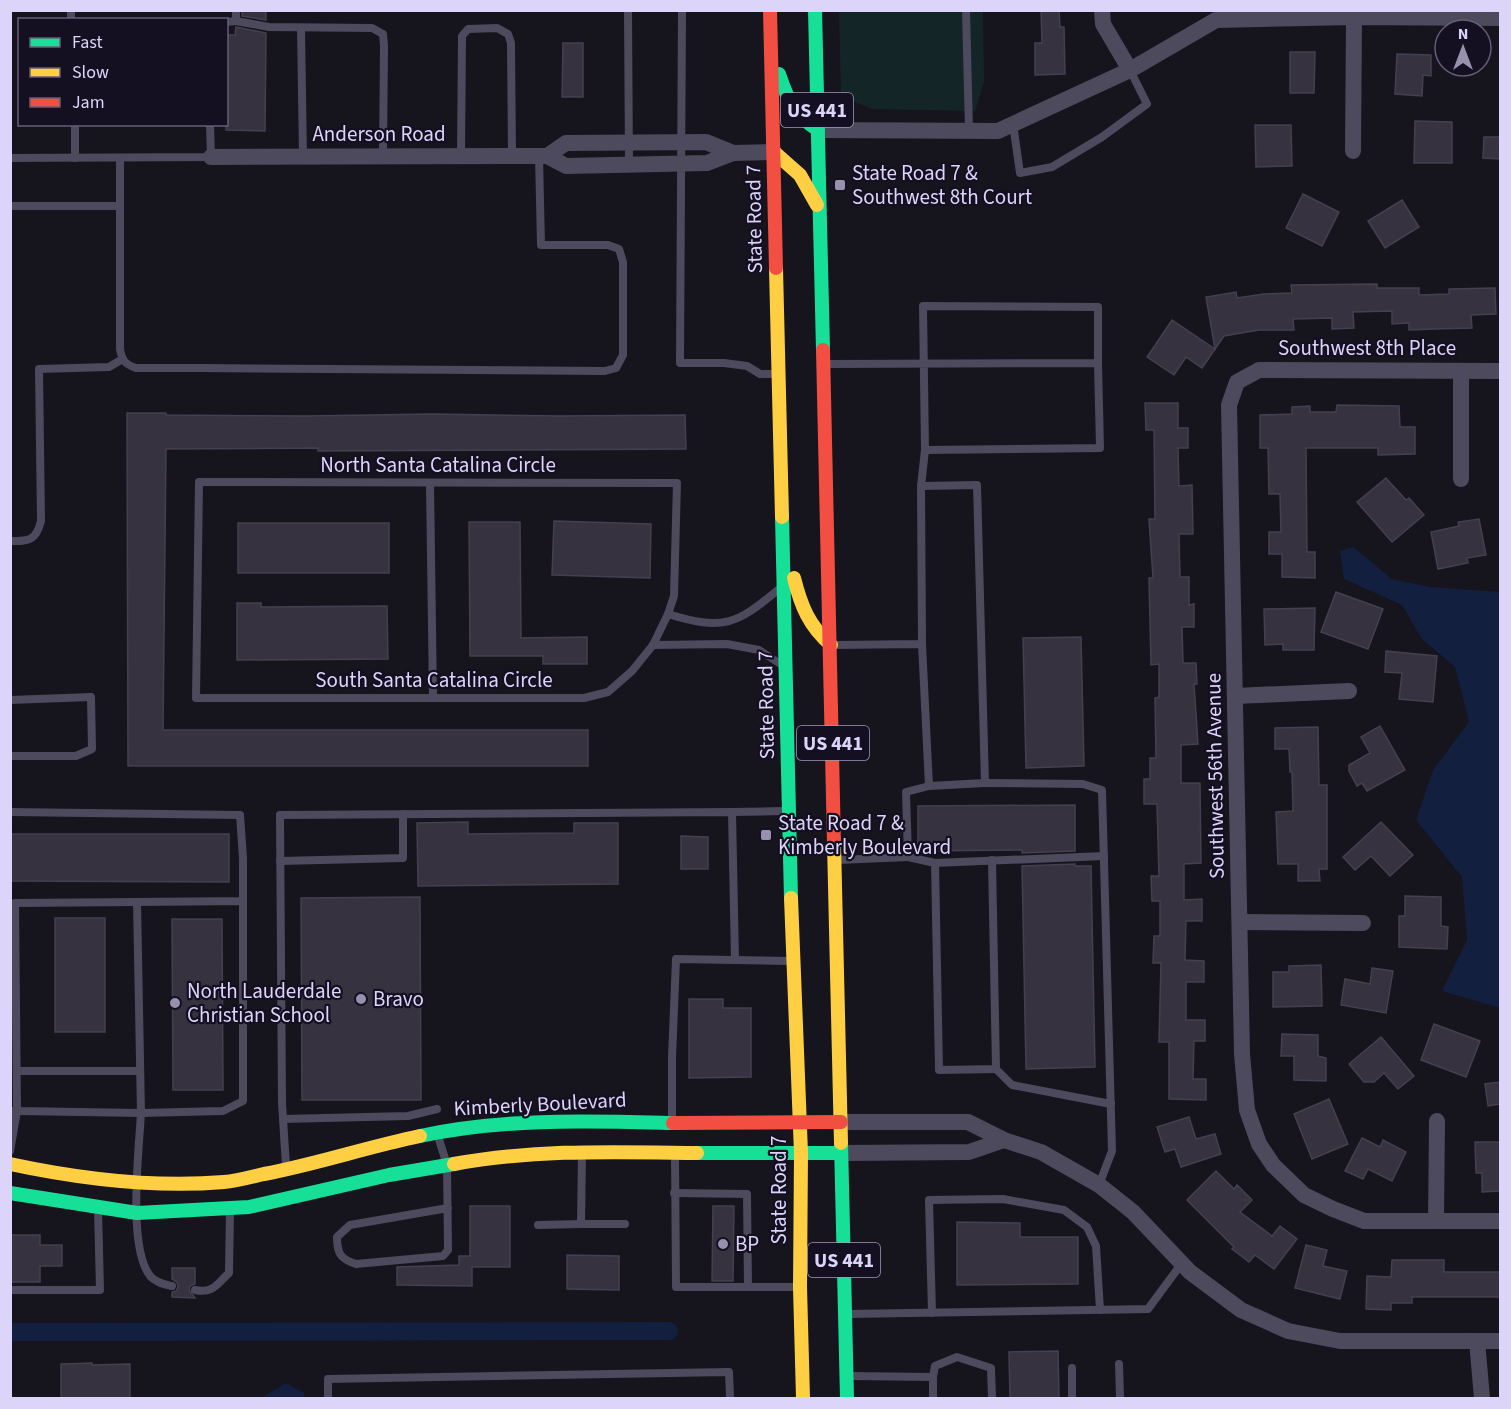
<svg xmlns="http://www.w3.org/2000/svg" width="1511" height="1409" font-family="'Source Sans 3',sans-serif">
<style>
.green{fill:#142528}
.water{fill:#131f3e}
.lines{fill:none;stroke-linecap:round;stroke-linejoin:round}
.canal{stroke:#131f3e;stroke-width:18}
.building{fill:#36323f;stroke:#444050;stroke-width:1.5}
.lane{stroke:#4c4a5c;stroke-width:8}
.street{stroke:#4c4a5c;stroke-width:16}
.fast{stroke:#16e098;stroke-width:14}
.slow{stroke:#ffcf43;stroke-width:14}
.jam{stroke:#f24e42;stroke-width:14}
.poi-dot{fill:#9791ad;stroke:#151021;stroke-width:2}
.labels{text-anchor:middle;stroke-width:4.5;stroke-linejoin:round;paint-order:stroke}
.shield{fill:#151021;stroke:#a199b9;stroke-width:1.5}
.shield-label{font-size:20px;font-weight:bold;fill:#ddd4fa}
.street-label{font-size:21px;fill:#ddd4fa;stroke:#151021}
.poi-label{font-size:21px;fill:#ddd4fa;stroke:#151021;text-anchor:start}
</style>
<rect width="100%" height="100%" fill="#16141d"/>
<!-- green -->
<path class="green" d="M839 11H983L984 82 975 111 872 109 841 96Z"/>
<!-- water -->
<g class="water">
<path d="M1353 547 1392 579 1430 587 1500 592V1008L1442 991 1467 940 1462 877 1416 820 1433 770 1469 722 1455 667 1422 639 1402 605 1344 579 1340 551Z"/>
<path d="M286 1383 304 1393V1398H261Z"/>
</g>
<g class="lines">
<!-- canal -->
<path class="canal" d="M10 1332 669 1331"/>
</g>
<!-- building -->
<g class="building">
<path d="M242 10H266V20L242 16Z"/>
<path d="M1041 10H1059L1060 27H1064L1065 74 1035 75V43H1042Z"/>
<path d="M236 27 266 33 265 131 226 130V35H235Z"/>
<path d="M563 43H583V97H562Z"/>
<path d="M1290 52H1315L1314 93H1290Z"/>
<path d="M1397 54 1431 55V76L1423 75 1422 96 1395 94Z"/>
<path d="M1415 121 1452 122V163H1414Z"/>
<path d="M1255 125H1291L1292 166 1256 167Z"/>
<path d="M1484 137H1500V159L1483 158Z"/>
<path d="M1303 194 1339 212 1322 246 1286 228Z"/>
<path d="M1402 200 1419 227 1385 248 1368 221Z"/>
<path d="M1377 284V288H1419V295L1449 294V289L1495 288 1496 314 1471 315 1472 328 1434 329 1409 330V323L1392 324V311L1353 312 1354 328 1332 329V318L1293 319 1294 330H1259L1224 336 1202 368 1186 357 1174 375 1147 357 1172 320 1215 349 1206 297 1236 292 1237 298 1264 294 1292 293 1291 285Z"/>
<path d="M1145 403H1178V428H1188V448H1178L1179 486 1192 485 1193 534H1179L1180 577H1189V605L1194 604V627H1182L1183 663H1196L1197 684H1194L1198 744 1181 745V783H1200L1201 863 1184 864V900L1202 899V921H1186L1185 960 1204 961V982H1186V1020H1205V1041H1194L1193 1079H1206V1100L1169 1099V1042H1159L1161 963H1153L1154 936H1160V901H1152L1151 876H1159L1157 804H1144V779H1150V758H1156L1155 698 1159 697V664L1151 665 1149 578H1153L1149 519H1155L1154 430H1146Z"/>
<path d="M1337 405 1399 406 1400 427H1415V454L1378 455V448H1306L1307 552H1315V578L1282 577V554H1269V532H1281L1280 494H1269L1268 448H1260V415L1292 414V407L1310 406V412H1336Z"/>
<path d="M127 413H166V415L306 416 432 414 559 416 685 415 686 449 318 451V448L166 449 163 730H588V766H128Z"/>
<path d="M1386 478 1406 500 1409 498 1424 515 1392 542 1357 502Z"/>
<path d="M1479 519 1486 555 1467 558 1468 563 1438 569 1431 532 1459 526 1458 522Z"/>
<path d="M554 521 651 524 650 578 552 575Z"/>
<path d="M469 522H520L521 638 587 637V664H543V656H470Z"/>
<rect x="238" y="523" width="151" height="50"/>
<path d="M1336 592 1383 609 1368 649 1321 632Z"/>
<path d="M237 603H261V607L387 606 388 659 237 660Z"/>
<path d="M1315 608 1314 650H1283V644L1265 645 1264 609Z"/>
<path d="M1081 637 1084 766 1026 768 1023 638Z"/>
<path d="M1386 651 1437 656 1433 702 1399 699 1402 673 1385 672Z"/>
<path d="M1380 726 1405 770 1367 791 1362 783 1357 786 1349 771V765L1370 753 1361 737Z"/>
<path d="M1318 727 1319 785H1327V869H1319L1320 881H1298V864H1278L1276 812 1293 811 1292 772H1290L1289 749H1275V728Z"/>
<path d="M1075 805V851L1022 853V850L918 851V806Z"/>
<path d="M468 822V834L574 833V823H618V884L418 886 417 823Z"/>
<path d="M1381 822 1413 855 1390 876 1371 856 1355 870 1343 857Z"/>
<path d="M10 834H229V882L10 881Z"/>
<path d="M681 836 708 837V869H681Z"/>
<path d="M1075 864V866H1091L1095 1067 1026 1069 1022 866Z"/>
<path d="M1405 896 1441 897V926L1448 927 1447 949 1399 947V916H1405Z"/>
<path d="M420 897 421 1100H302L301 898Z"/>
<rect x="55" y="918" width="50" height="114"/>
<path d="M172 919H222L223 1090H173Z"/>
<path d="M1321 965 1322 1006 1273 1007V972H1289V966Z"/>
<path d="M1372 968 1393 971 1386 1013 1341 1005 1345 979 1370 984Z"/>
<path d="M689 999H723V1008H751V1077L689 1078Z"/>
<path d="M1434 1024 1480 1041 1466 1077 1421 1060Z"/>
<path d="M1282 1034 1318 1035V1056L1326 1058V1081L1294 1080V1056H1281Z"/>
<path d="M1381 1037 1414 1076 1398 1089 1384 1073 1374 1082H1364L1349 1064Z"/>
<path d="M1500 1082V1104L1488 1106 1485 1084Z"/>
<path d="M1329 1099 1348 1144 1312 1159 1294 1114Z"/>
<path d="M1189 1117 1196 1139 1215 1134 1221 1154 1181 1167 1175 1149 1165 1152 1157 1127Z"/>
<path d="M1362 1138 1380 1147 1383 1140 1406 1152 1392 1181 1368 1169 1363 1179 1345 1171Z"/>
<path d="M1475 1142H1500V1191L1482 1192V1173H1476Z"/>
<path d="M1216 1171 1234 1189 1237 1185 1252 1200 1240 1212 1272 1236 1280 1226 1297 1239 1274 1269 1255 1255 1249 1262 1232 1249 1234 1247 1187 1200Z"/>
<path d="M470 1206H510V1267H472V1286L397 1285V1267L459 1265V1256H470Z"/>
<path d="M713 1206H734L733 1281H712Z"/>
<path d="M957 1222 1020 1223V1237H1078V1284L957 1285Z"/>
<path d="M10 1235H40V1245H62V1266H40V1282H10Z"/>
<path d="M1306 1245 1327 1250 1323 1266 1347 1271 1340 1299 1295 1288Z"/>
<path d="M567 1255 619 1256V1290L567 1289Z"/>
<path d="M1392 1260H1444V1272H1500V1297H1412V1303H1391V1310L1366 1309 1367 1276 1391 1277Z"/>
<path d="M172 1268H195V1284L190 1286 189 1290 195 1298 172 1297V1292L176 1291 178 1287 177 1282 172 1279Z"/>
<path d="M1058 1351 1059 1398H1010L1009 1352Z"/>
<path d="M92 1363V1365L130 1364V1398H61V1364Z"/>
</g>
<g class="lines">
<!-- lane -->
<g class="lane">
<path d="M71 10V20"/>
<path d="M628 10 629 164"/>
<path d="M682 10 680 363H724L747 366 760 374H775"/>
<path d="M966 10 969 131"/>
<path d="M236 21 269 27 372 28 383 34 384 46 383 156"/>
<path d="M226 22 236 21V10"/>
<path d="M301 28 303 156"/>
<path d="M75 124V158"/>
<path d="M1013 124 1020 173 1052 167 1102 137 1147 104 1130 70"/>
<path d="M461 156 462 36 468 29 497 28 508 34 511 43 512 156"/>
<path d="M10 158 211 157 210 124"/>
<path d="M120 158V349C122 361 125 364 136 368H202L605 371 616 368 623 355V262L619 249 608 245H541L539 156"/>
<path d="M10 206H120"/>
<path d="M827 364 1098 363V307L923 306 925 450 1100 448 1098 363"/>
<path d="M199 482 677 483 674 596 668 614 653 645 632 671 608 692 584 698H196Z"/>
<path d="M430 483 433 698"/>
<path d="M921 486 925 450"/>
<path d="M10 541C29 541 36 541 41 521L39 369 109 367 121 360"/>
<path d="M668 614C723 631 736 625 779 589"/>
<path d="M653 645 727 644 759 650 779 663"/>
<path d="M834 645 922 644 929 786 985 783 977 485 921 486 922 644"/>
<path d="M10 700 91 697 92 749 76 756H10"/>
<path d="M985 783 1083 784 1102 790 1112 1151 1099 1185"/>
<path d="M10 812 240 815 243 858V1101L223 1111 141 1113 137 902 243 901"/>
<path d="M732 812 785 811"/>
<path d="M908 857 935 863 1104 856"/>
<path d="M838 860 908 857 906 792 929 786"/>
<path d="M280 861 403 858V814"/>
<path d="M935 863 939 1070 996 1069 992 860"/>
<path d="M137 902 15 903 17 1111 141 1113C139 1150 127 1250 151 1277 157 1283 164 1284 172 1286"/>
<path d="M996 1069 1012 1085 1111 1104"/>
<path d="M17 1071H140"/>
<path d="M10 1111H17L10 1151"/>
<path d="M283 1119 408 1116 437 1109"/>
<path d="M672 1122V1058L676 959 790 961"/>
<path d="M437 1133 447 1165 448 1250 443 1256 356 1264C340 1259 337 1253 337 1237L350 1225 448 1208"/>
<path d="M582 1153 581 1224H625"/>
<path d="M675 1155 676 1287H796"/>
<path d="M286 1166 282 1103 280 815 732 812 735 960"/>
<path d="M674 1193 747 1194 748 1287"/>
<path d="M538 1225 581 1224"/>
<path d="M10 1290H100L98 1209"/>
<path d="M195 1290C213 1294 217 1284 229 1273L230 1209"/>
<path d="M932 1313 929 1200 1003 1199 1064 1210 1087 1227 1096 1246 1100 1310"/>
<path d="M848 1314 1148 1309 1182 1263"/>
<path d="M1119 1364 1120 1398"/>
<path d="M1072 1368V1398"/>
<path d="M850 1376 933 1377V1398"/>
<path d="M933 1377 935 1366 957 1357 991 1368 992 1398"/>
<path d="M328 1398V1379L729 1372 730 1398"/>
</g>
<!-- street -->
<g class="street">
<path d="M1102 10 1103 24 1130 70"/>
<path d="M818 130 998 131 1130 70 1216 20 1354 17 1500 18"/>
<path d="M1353 151 1354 17"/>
<path d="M547 156 566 143 706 142 733 153"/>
<path d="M211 157 547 156 566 166 707 163 733 153 774 152"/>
<path d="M1461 371V479"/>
<path d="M1500 371 1259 370 1237 382 1229 405 1242 1054 1247 1110 1259 1144 1273 1165 1304 1195 1333 1209 1364 1221H1500"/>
<path d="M1235 696 1349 691"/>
<path d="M1241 922 1363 923"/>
<path d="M841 1122H968L1004 1140 1041 1152 1099 1185 1133 1212 1190 1272 1241 1310 1288 1331 1340 1341H1500"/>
<path d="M841 1153 969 1152 1004 1140"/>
<path d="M1436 1221 1437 1121"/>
<path d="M1477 1341 1482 1398"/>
</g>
<!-- fast -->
<g class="fast">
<path d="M815 10 823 350"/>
<path d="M779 74C788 101 794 114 818 130"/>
<path d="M782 517 791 898"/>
<path d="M420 1136C503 1118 588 1121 673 1123"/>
<path d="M841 1143 847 1398"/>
<path d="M697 1153H841"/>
<path d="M10 1193 137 1213 249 1207 389 1175 454 1164"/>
</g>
<!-- slow -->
<g class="slow">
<path d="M774 152 800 175 817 205"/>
<path d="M776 268 782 517"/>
<path d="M794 578C801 606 809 626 831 645"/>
<path d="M834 843 841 1143"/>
<path d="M791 898 801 1153 800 1287 803 1398"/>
<path d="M10 1164C80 1179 152 1188 224 1182 237 1181 251 1177 264 1174 317 1164 367 1147 420 1136"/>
<path d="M454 1164C535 1149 616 1152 697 1153"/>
</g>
<!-- jam -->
<g class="jam">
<path d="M770 10 776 268"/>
<path d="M823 350 834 843"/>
<path d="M673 1123 841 1122"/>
</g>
</g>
<!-- markers -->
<g class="poi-dot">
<rect x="834" y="179" width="12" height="12" rx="3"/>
<rect x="760" y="829" width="12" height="12" rx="3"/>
<circle cx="361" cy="999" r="6"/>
<circle cx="175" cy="1003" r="6"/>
<circle cx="723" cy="1244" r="6"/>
</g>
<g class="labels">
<!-- shield labels -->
<g class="shield">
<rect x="781" y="93" width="72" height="34" rx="4.5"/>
<rect x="797" y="726" width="72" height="34" rx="4.5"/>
<rect x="808" y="1243" width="72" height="34" rx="4.5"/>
</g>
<g class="shield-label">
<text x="817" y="117">US 441</text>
<text x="833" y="750">US 441</text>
<text x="844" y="1267">US 441</text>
</g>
<!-- street labels -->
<g class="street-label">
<text x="379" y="141">Anderson Road</text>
<text transform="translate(754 219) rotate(-91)" y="7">State Road 7</text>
<text x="1367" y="355">Southwest 8th Place</text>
<text x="438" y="472">North Santa Catalina Circle</text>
<text x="434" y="687">South Santa Catalina Circle</text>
<text transform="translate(766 705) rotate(-91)" y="7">State Road 7</text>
<text transform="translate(1215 776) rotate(-91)" y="7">Southwest 56th Avenue</text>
<text transform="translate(540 1104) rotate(-3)" y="7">Kimberly Boulevard</text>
<text transform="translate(779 1190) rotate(-90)" y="7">State Road 7</text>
</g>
<!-- poi labels -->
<g class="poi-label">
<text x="852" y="180">State Road 7 &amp;<tspan x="852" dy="24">Southwest 8th Court</tspan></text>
<text x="778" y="830">State Road 7 &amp;<tspan x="778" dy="24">Kimberly Boulevard</tspan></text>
<text x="187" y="998">North Lauderdale<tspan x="187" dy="24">Christian School</tspan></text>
<text x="373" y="1006">Bravo</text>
<text x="735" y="1251">BP</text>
</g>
</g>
<!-- border -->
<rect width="1511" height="1409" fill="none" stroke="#ddd4fa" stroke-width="24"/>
<!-- legend -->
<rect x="18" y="18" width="210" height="108" fill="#151021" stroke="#655e78" stroke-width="1.5"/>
<rect x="30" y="38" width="30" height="9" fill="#16e098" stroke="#655e78" stroke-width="1.5"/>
<text x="72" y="48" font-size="18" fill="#ddd4fa">Fast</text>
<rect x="30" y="68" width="30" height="9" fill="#ffcf43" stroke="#655e78" stroke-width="1.5"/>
<text x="72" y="78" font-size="18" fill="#ddd4fa">Slow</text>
<rect x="30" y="98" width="30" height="9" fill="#f24e42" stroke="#655e78" stroke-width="1.5"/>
<text x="72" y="108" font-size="18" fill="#ddd4fa">Jam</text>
<!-- north arrow -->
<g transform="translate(1463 48)"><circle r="28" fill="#151021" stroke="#655e78" stroke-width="1.5"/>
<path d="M0-4.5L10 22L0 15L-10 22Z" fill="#9791ad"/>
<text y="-9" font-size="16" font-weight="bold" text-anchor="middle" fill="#ddd4fa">N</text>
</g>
</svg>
